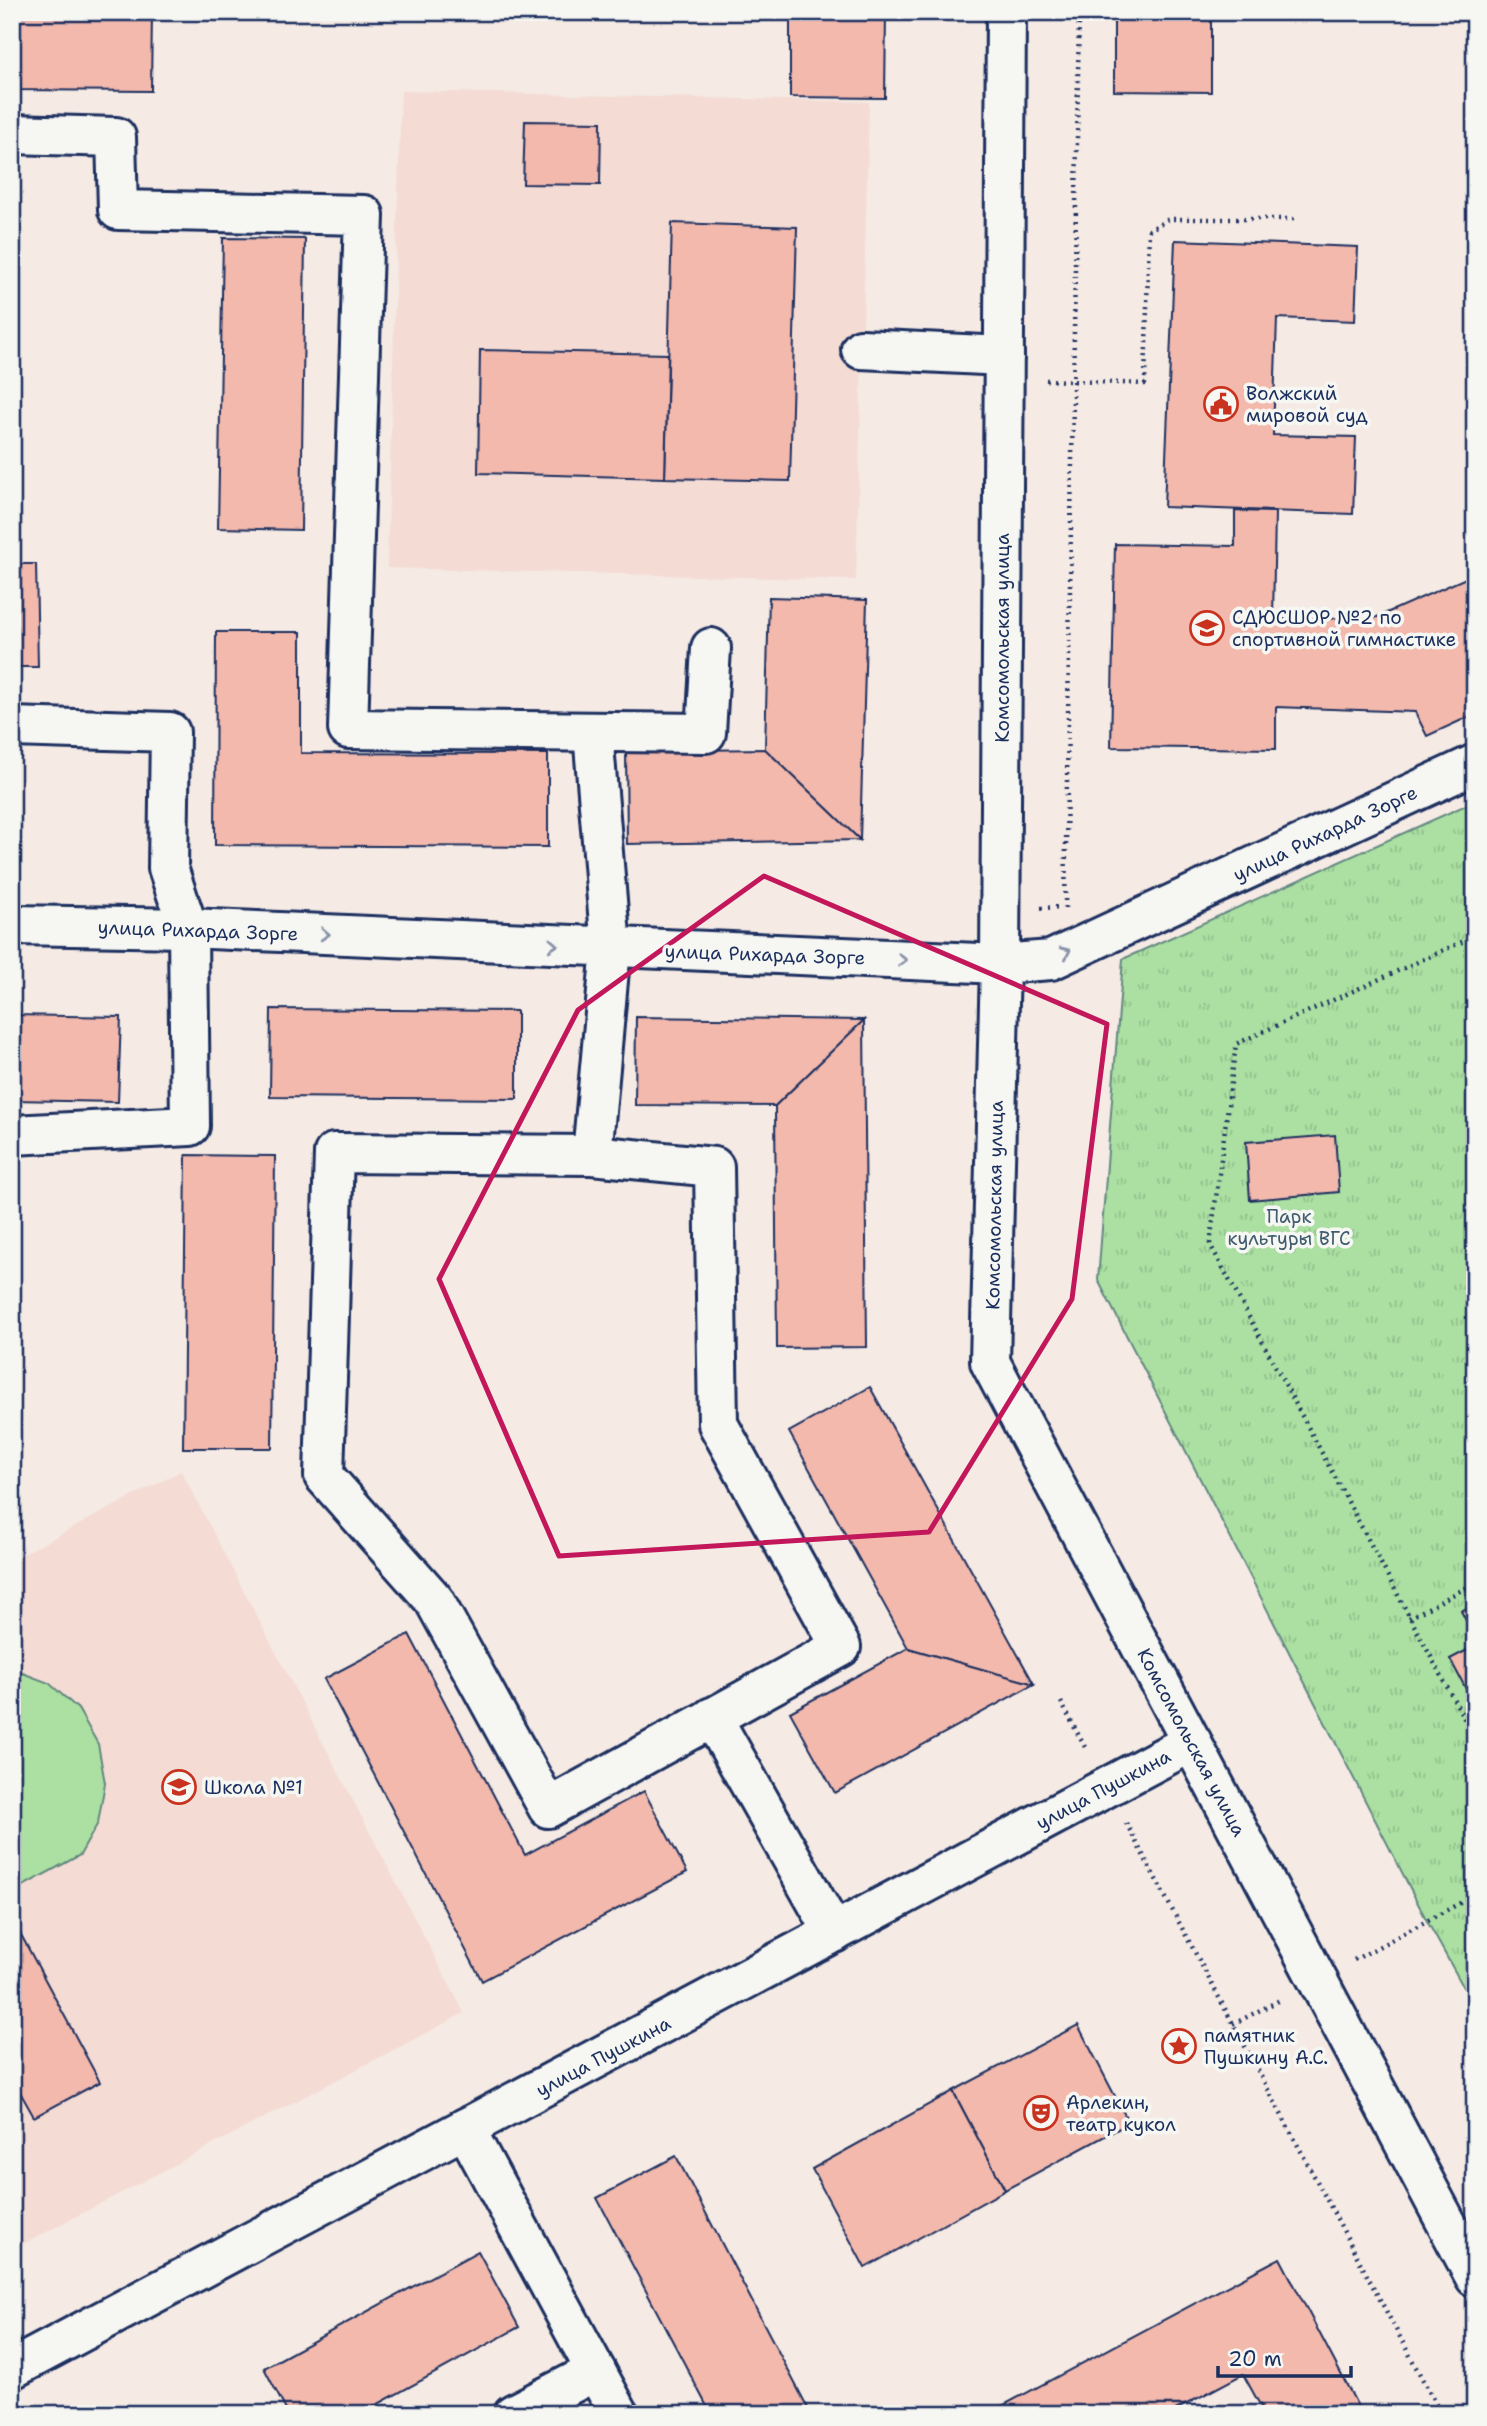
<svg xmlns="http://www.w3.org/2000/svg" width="1487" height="2426" font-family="'Shantell Sans',sans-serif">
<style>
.built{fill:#f4dbd4}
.park{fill:url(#park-tufts);stroke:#638880;stroke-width:2}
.pitch{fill:#abe0a2;stroke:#638880;stroke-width:2}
.building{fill:#f3b9ad;stroke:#1b2f5e;stroke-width:2}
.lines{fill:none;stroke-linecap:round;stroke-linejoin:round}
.minor-casing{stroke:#1b2f5e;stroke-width:44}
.path{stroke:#1b2f5e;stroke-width:4.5;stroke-dasharray:2 5;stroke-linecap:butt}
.minor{stroke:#f6f6f2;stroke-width:38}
.oneway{stroke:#8892a8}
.marked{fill:none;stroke:#c2185b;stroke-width:5;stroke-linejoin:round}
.labels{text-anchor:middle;stroke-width:7;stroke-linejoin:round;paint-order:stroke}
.poi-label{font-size:19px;fill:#1b2f5e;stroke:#f6f6f2;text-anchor:start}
.street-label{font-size:19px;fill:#1b2f5e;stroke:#f6f6f2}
.park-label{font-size:19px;fill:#3f5b6f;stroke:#f6f6f2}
</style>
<defs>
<pattern id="park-tufts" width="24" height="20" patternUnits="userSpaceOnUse" patternTransform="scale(1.75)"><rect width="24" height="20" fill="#abe0a2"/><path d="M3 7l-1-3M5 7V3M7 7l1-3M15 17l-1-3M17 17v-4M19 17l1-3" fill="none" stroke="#93c08e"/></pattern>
</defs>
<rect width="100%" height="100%" fill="#f5eae4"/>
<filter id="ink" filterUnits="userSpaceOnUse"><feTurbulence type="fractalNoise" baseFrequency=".0143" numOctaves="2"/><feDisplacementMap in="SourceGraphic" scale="14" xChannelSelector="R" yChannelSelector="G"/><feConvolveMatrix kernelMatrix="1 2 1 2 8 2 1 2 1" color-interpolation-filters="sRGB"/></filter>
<g filter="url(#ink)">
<!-- built -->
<g class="built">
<path d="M401 91 869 102 856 580 387 568Z"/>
<path d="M181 1471 464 2013 12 2250V1560Z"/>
</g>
<!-- park -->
<path class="park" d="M1475 801V2008L1427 1921 1098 1280 1123 959Z"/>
<!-- pitch -->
<path class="pitch" d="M12 1669 49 1683 78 1709 98 1744 105 1783 98 1823 80 1855 12 1892Z"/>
<!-- building -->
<g class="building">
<path d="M12 12H152L151 91 12 90Z"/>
<path d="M790 12H886L885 98 790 97Z"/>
<path d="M1114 12H1211V92L1114 91Z"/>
<path d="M525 121 601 122 600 185 523 184Z"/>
<path d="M672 223 797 227 790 481 665 478Z"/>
<path d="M223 238 305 239 301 530 218 528Z"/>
<path d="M1175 240 1358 247 1355 321 1277 318 1273 435 1356 437 1353 514 1164 507Z"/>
<path d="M480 350 668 354 665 478 478 473Z"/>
<path d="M1235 511 1275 512 1273 619 1375 618 1475 574V714L1427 736 1415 712 1276 707V749L1111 747 1115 544 1235 546Z"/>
<path d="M12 564H36L38 667H12Z"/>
<path d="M769 597 867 600 860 840 765 749Z"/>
<path d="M216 632H301V753L548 754V847L215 845Z"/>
<path d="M765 749 860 840 627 844 626 751Z"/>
<path d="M271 1009 517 1011V1099L270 1097Z"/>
<path d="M12 1015 121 1017 118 1102 12 1100Z"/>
<path d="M636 1017 864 1020 775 1106 635 1105Z"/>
<path d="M864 1020 867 1347 777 1348 775 1106Z"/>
<path d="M1335 1135 1339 1192 1250 1200 1246 1142Z"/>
<path d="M186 1155 275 1156 272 1448H183Z"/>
<path d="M870 1387 1034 1684 908 1648 789 1432Z"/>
<path d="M1475 1604V1638L1461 1611Z"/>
<path d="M409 1634 525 1855 644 1791 687 1872 482 1981 324 1679Z"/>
<path d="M1475 1646V1706L1450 1659Z"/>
<path d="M908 1648 1034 1684 835 1793 790 1712Z"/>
<path d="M19 1931 100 2082 34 2117 12 2078V1934Z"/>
<path d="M1078 2025 1129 2123 1005 2190 953 2091Z"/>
<path d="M953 2091 1005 2190 865 2268 812 2169Z"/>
<path d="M676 2156 811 2414H711L597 2198Z"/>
<path d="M478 2251 519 2327 360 2414H288L264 2368Z"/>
<path d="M1280 2258 1362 2414H1265L1243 2374 1168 2414H987Z"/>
</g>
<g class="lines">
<!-- minor casing -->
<g class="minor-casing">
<g id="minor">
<path d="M1006 12 1000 964 990 1362 1475 2277"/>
<path d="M12 134 116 137 118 210 364 215 348 729 706 733 711 648"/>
<path d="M861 349 1004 356"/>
<path d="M12 727 170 732 168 868 188 928 190 1126 12 1135"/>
<path d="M12 925 188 928 1000 964 1051 960 1475 764"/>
<path d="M334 1153 592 1155 714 1167 718 1424 841 1647 548 1808 434 1600 324 1476Z"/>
<path d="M592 1155 611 948 593 733"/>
<path d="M712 1717 834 1933"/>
<path d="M465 2128 619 2414"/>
<path d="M12 2369 1192 1742"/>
<path d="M513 2414 596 2371"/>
</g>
</g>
<!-- path -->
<g class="path">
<path d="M1046 380 1145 384 1149 230 1169 219H1299"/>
<path d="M1041 908 1061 907"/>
<path d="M1065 908 1079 12"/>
<path d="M1475 936 1236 1044 1210 1244 1475 1739"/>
<path d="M1409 1618 1475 1583"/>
<path d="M1061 1702 1087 1751"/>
<path d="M1126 1823 1441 2414"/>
<path d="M1354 1960 1475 1895"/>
<path d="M1233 2024 1282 1999"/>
</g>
<!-- minor -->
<use href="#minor" class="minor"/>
</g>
<!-- one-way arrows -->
<defs><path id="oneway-chevron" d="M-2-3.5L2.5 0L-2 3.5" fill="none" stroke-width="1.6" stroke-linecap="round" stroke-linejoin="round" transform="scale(1.75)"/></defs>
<g class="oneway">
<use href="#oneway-chevron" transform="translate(325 934) rotate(3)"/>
<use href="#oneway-chevron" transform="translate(553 945) rotate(3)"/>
<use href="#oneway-chevron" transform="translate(1066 952) rotate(-25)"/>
<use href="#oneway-chevron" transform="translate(902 960) rotate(2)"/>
</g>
</g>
<!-- marked area -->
<path class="marked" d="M764 876 1107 1024 1072 1299 929 1532 559 1556 439 1279 578 1010Z"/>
<!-- icons -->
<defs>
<g id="civic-ring" transform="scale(1.75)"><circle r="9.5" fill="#f6f6f2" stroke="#c8321e" stroke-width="1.5"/><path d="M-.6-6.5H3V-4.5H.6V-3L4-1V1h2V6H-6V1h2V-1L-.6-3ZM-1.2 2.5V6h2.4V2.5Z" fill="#c8321e"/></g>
<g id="school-ring" transform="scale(1.75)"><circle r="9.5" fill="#f6f6f2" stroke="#c8321e" stroke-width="1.5"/><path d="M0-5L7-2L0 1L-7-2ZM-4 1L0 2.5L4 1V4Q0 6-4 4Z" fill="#c8321e"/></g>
<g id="sight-ring" transform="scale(1.75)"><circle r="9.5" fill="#f6f6f2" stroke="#c8321e" stroke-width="1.5"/><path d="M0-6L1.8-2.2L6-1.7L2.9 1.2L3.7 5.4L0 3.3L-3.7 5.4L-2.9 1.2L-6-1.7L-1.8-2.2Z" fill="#c8321e"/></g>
<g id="theatre-ring" transform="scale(1.75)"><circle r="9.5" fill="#f6f6f2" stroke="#c8321e" stroke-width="1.5"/><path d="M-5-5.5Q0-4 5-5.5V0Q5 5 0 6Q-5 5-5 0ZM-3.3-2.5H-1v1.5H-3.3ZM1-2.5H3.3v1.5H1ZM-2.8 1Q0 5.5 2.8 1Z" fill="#c8321e"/></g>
</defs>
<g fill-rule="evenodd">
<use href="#civic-ring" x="1221" y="404"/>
<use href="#school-ring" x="1207" y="628"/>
<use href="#school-ring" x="179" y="1787"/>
<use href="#sight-ring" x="1179" y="2046"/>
<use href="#theatre-ring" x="1041" y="2113"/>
</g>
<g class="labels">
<!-- poi labels -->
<g class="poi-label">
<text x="1246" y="400">Волжский<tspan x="1246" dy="22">мировой суд</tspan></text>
<text x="1232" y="624">СДЮСШОР №2 по<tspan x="1232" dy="22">спортивной гимнастике</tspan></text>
<text x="204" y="1794">Школа №1</text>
<text x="1204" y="2042">памятник<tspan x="1204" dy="22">Пушкину А.С.</tspan></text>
<text x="1066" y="2109">Арлекин,<tspan x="1066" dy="22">театр кукол</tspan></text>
</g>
<!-- street labels -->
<g class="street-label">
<text transform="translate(1002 638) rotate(-90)" y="7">Комсомольская улица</text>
<text transform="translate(1325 833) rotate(-25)" y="7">улица Рихарда Зорге</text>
<text transform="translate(198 930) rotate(2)" y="7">улица Рихарда Зорге</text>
<text transform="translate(765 954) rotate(2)" y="7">улица Рихарда Зорге</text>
<text transform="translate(994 1205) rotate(-89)" y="7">Комсомольская улица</text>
<text transform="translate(1192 1742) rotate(62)" y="7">Комсомольская улица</text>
<text transform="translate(1103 1789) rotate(-28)" y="7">улица Пушкина</text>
<text transform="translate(603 2056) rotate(-28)" y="7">улица Пушкина</text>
</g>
<!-- park labels -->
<g class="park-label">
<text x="1289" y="1223">Парк<tspan x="1289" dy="22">культуры ВГС</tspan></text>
</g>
</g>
<!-- margin -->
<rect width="1487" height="2426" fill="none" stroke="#f6f6f2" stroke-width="42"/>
<rect x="21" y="21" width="1445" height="2384" fill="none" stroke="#1b2f5e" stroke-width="2.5" filter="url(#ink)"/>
<!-- scale -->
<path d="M1218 2366v10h133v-10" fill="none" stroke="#1b2f5e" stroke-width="3.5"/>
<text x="1228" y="2366" font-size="21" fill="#1b2f5e" stroke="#f6f6f2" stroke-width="5" paint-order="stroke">20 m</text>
</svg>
